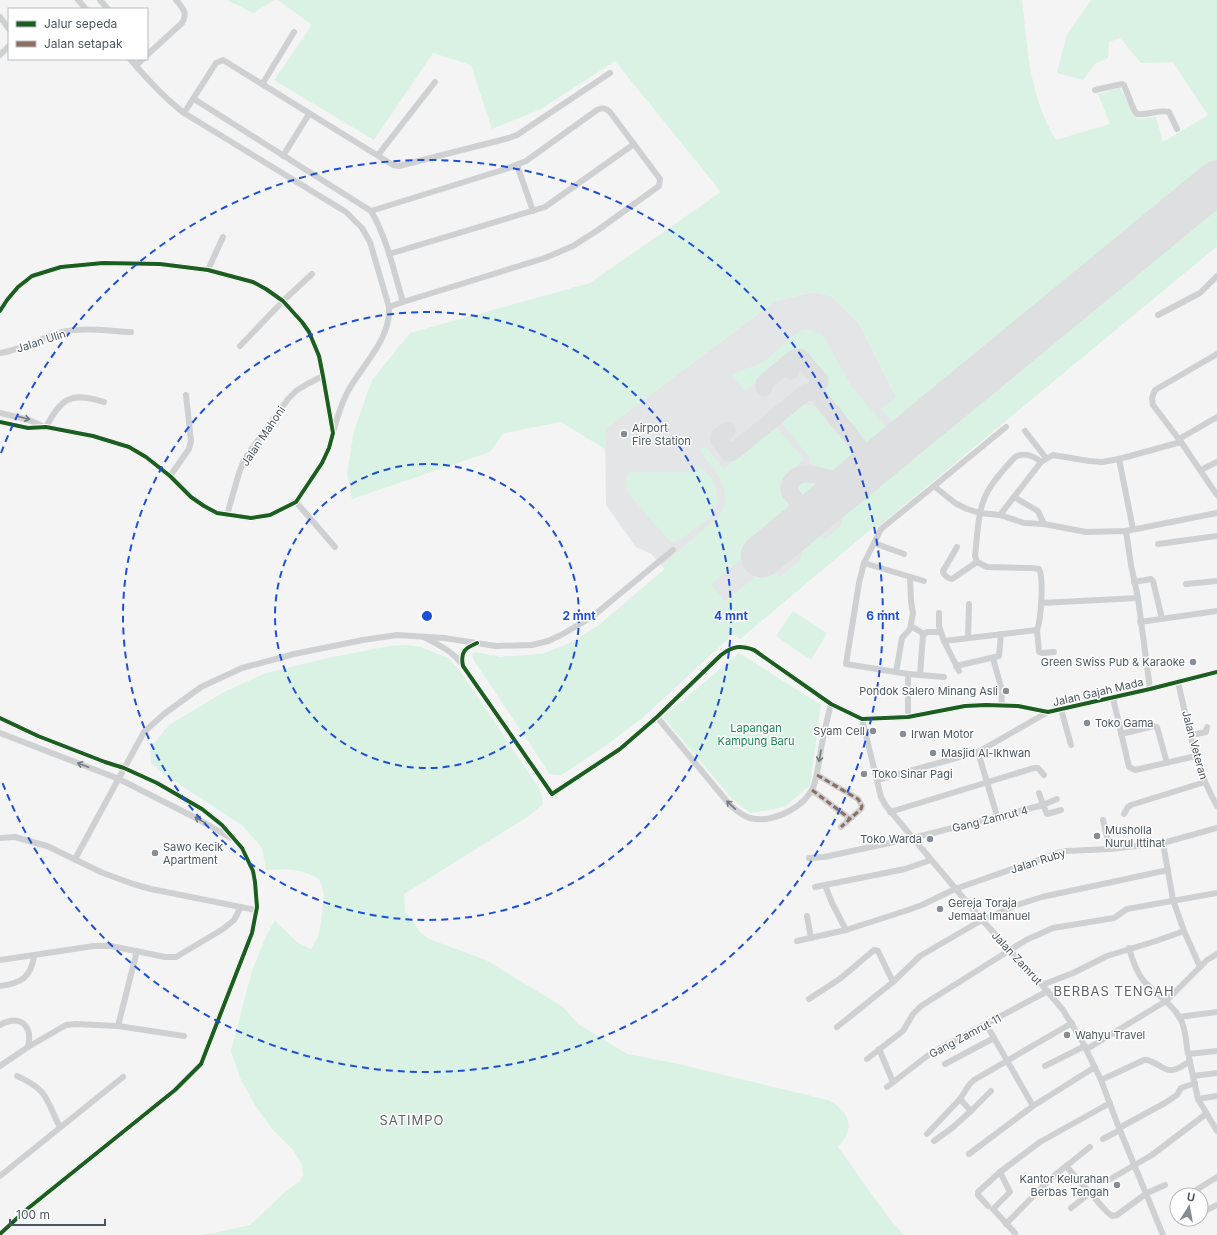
<svg xmlns="http://www.w3.org/2000/svg" width="1217" height="1235" font-family="Inter,sans-serif">
<style>
.airport{fill:#e4e5e7}
.green{fill:#d9f2e3}
.lines{fill:none;stroke-linecap:round;stroke-linejoin:round}
.taxiway{stroke:#dedfe0;stroke-width:17}
.runway{stroke:#dedfe0;stroke-width:43}
.street{stroke:#ced0d2;stroke-width:6}
.quiet{stroke:#8d6e63;stroke-width:3;stroke-dasharray:6 3;stroke-linecap:butt}
.cycleway-casing{stroke:#fff;stroke-width:6}
.cycleway{stroke:#1b5e20;stroke-width:4}
.oneway{stroke:#727b83}
.ring{fill:none;stroke:#1d4ed8;stroke-width:2;stroke-dasharray:7 5}
.poi-dot{fill:#868d94;stroke:#fff;stroke-width:1.5}
.labels{text-anchor:middle;stroke-width:3;stroke-linejoin:round;paint-order:stroke}
.street-label{font-size:11px;fill:#4a5661;stroke:#fff}
.poi-label{font-size:11px;fill:#4a5661;stroke:#fff;text-anchor:start}
.park-label{font-size:11px;fill:#17864f;stroke:#fff}
.quarter-label{font-size:13px;letter-spacing:1px;fill:#5f6368;stroke:#fff}
.centre{fill:#1d4ed8;stroke:#fff;stroke-width:2}
.ring-label{font-size:12px;text-anchor:middle;font-weight:bold;fill:#1d4ed8;stroke:#fff;stroke-width:3;stroke-linejoin:round;paint-order:stroke}
</style>
<rect width="100%" height="100%" fill="#f4f4f4"/>
<!-- airport -->
<path class="airport" d="M1217 131V246L875 529 872 528 740 639 733 634 642 718 609 743 561 775 550 774 474 660 472 654 475 652 500 657 543 654 570 643 598 626 665 569 651 554 636 547 606 505 605 429 775 301 814 292 831 296 859 323 896 397Z"/>
<!-- green -->
<g class="green">
<path d="M227 0H274L253 13Z"/>
<path d="M278 0H1022C1028 51 1029 95 1056 140L1110 124 1098 94 1120 88 1137 119 1156 117 1163 142 1208 115 1173 62 1141 63 1120 38 1109 42 1108 58 1095 64 1083 80 1057 73 1067 34 1091 0H1217V168L904 426 895 425 881 409 896 397 859 323 831 296 814 292 775 301 605 429V449L561 422 504 433 490 452 352 499 347 474 354 431 372 380 410 333 590 283 721 192 615 61 541 109 492 129 471 65 433 53 374 140 274 80 312 25Z"/>
<path d="M1217 197V246L875 529 872 528 740 639 733 634 642 718 609 743 561 775 550 774 474 660 472 654 475 652 500 657 543 654 570 643 598 626 665 569 662 565 718 517C737 493 714 470 700 451L701 448 706 447 724 469 776 426 801 456 803 460 779 482 780 492 797 514 711 584 725 601 770 565 780 577 800 560 806 534 814 528 824 540 840 526 848 500Z"/>
<path d="M805 329 820 333 825 339 852 387 889 431 888 439 878 448H872L863 444 828 401C825 395 825 391 827 384L797 349 745 391 732 376C741 368 753 368 763 362 779 352 788 335 805 329Z"/>
<path d="M802 405H811L816 408 852 452C856 464 853 468 844 475L827 471 809 463V457L781 422Z"/>
<path d="M696 465C717 477 726 501 707 520 702 524 697 527 692 531 685 536 679 543 670 542L627 492 626 479 629 472H699Z"/>
<path d="M803 482C809 481 813 482 817 486V494L807 501C797 497 792 490 803 482Z"/>
<path d="M793 611 827 633 811 660 776 636Z"/>
<path d="M406 645 421 647 448 658 460 671 535 782 541 792 543 804 529 816 404 894 405 912 413 921 420 932 429 939 486 960 563 1007 578 1024 627 1054 674 1063 828 1100C842 1107 854 1120 846 1136 844 1140 841 1144 838 1147L888 1217 904 1235H200L215 1233 250 1225 285 1192 300 1181 303 1176 302 1165 294 1151 272 1129 255 1105 240 1078 231 1051 252 971 267 934 275 921 298 943 311 949 318 937 321 922 324 893 319 879C300 868 287 869 266 870L262 848 243 826 162 773 151 763 150 748 169 725 224 692 266 673 323 659 390 646Z"/>
<path d="M739 653 821 705 810 785 785 807 751 813 733 800 663 717Z"/>
</g>
<g class="lines">
<!-- taxiway -->
<g class="taxiway">
<path d="M791 371 788 366V363L796 357H800L820 380V382L816 386 818 395"/>
<path d="M764 388V383L788 363"/>
<path d="M727 430 719 437V440L729 453 733 452 806 392H812L818 395 867 456"/>
<path d="M863 474 868 464 867 456 873 458 883 457"/>
<path d="M810 517 789 491C790 460 833 480 849 485"/>
</g>
<!-- runway -->
<path class="runway" d="M762 556 1217 182"/>
<!-- street -->
<g class="street">
<path d="M78 0 86 9"/>
<path d="M100 0 108 9"/>
<path d="M0 17 9 29"/>
<path d="M0 55 9 46"/>
<path d="M147 55 182 23C188 13 183 8 176 0"/>
<path d="M130 59C147 79 163 97 184 113L346 212 362 228 370 242 389 307C391 339 363 364 348 391 341 404 337 418 333 432"/>
<path d="M136 66 143 59"/>
<path d="M263 83 294 32"/>
<path d="M1095 90 1122 84 1124 85 1134 110 1137 114C1148 116 1158 109 1169 112L1177 129"/>
<path d="M194 99 371 211C387 238 394 272 403 302L389 307"/>
<path d="M184 113 216 63 223 60 393 165 399 166 509 138 517 135 610 73"/>
<path d="M378 155 435 82"/>
<path d="M283 156 309 114"/>
<path d="M517 165 533 211"/>
<path d="M371 211 506 169 526 161 597 110C603 107 605 108 610 112L660 179 659 186 598 230 573 246 545 258 403 302"/>
<path d="M389 254 545 207 634 144"/>
<path d="M208 270 223 237"/>
<path d="M0 311 7 300 18 287 32 276 61 267 103 263 160 264 208 270 253 282 266 289 283 301 302 322 309 332 319 356 323 376 333 433 329 448 322 463 296 502 270 515 251 518 217 513 204 506 191 497 170 476 146 457 129 447 93 436 46 427 28 428 0 422"/>
<path d="M1158 315 1200 293 1217 276"/>
<path d="M240 346 283 301 312 274"/>
<path d="M0 353C22 350 41 338 62 332 84 327 109 331 131 332"/>
<path d="M1217 354 1155 390 1152 398 1153 405 1181 442 1217 495"/>
<path d="M0 413 29 420 44 427"/>
<path d="M46 427C62 397 71 392 104 402"/>
<path d="M1025 431 1046 458"/>
<path d="M1179 439 1217 417"/>
<path d="M1119 459 1133 529"/>
<path d="M1201 470 1217 462"/>
<path d="M170 476 189 449 191 441 186 395"/>
<path d="M934 486 1006 427"/>
<path d="M1014 497 1038 511 1044 524"/>
<path d="M296 502 335 547"/>
<path d="M227 515 239 473 244 460 251 450 288 399 296 391 307 384 323 376"/>
<path d="M1000 515 1041 462 1053 455 1089 461 1102 462 1119 459 1181 442"/>
<path d="M1126 531 1131 565 1138 598 1150 689"/>
<path d="M874 543 904 554"/>
<path d="M1158 544 1217 536"/>
<path d="M957 547 943 571C943 575 949 579 952 579L977 562"/>
<path d="M864 563 859 583 846 664 908 674V717"/>
<path d="M924 581 864 563 881 529 934 486 955 503 967 509 980 513 1000 515 1024 523 1044 524 1086 532 1126 531 1217 513"/>
<path d="M1134 582 1151 579 1153 581 1162 619"/>
<path d="M1186 584 1217 581"/>
<path d="M1041 603 1138 598"/>
<path d="M939 613V626L944 641 1037 630C1041 620 1044 578 1039 569L1032 568 987 567 977 562 975 556C978 532 977 506 991 486 998 475 1007 466 1015 457 1024 452 1034 456 1041 462"/>
<path d="M1140 622 1217 611"/>
<path d="M911 626 924 634"/>
<path d="M1037 630 1039 652 1042 653 1054 652"/>
<path d="M424 637C439 645 452 651 462 664"/>
<path d="M968 638 969 604"/>
<path d="M944 641 959 671"/>
<path d="M477 643C465 648 460 652 463 666L552 794 620 749 657 717 721 655C733 646 740 645 754 650L831 704 862 719 908 717 965 706 986 705 1018 706 1048 712 1150 689 1217 672"/>
<path d="M993 658 1001 687 1002 705"/>
<path d="M956 666 999 656 1001 634"/>
<path d="M896 672 902 638 910 629 913 613 911 601 910 577"/>
<path d="M908 674 944 677"/>
<path d="M920 675 923 635 927 632H940"/>
<path d="M1178 682C1188 724 1195 768 1217 806"/>
<path d="M1113 698 1129 767 1135 770 1196 756"/>
<path d="M1061 709 1071 745"/>
<path d="M657 717 730 805C736 810 742 816 750 818 772 824 806 807 814 785 818 773 819 761 821 749 824 733 827 719 831 704"/>
<path d="M0 718 38 736 105 762 124 768 157 783 202 809 222 825 242 848 253 871 255 882 257 907 252 933 201 1064 175 1090 26 1210 0 1234"/>
<path d="M862 719 881 797 886 806 982 920 1042 985 1063 1010 1082 1041 1101 1080 1119 1128 1163 1235"/>
<path d="M0 733 119 779 196 818 231 838"/>
<path d="M1121 734 1154 726 1157 727 1167 763"/>
<path d="M1191 735 1206 732 1207 727"/>
<path d="M978 752 997 816"/>
<path d="M817 775 858 799 862 806 861 809 841 827"/>
<path d="M877 780 978 752 1048 712"/>
<path d="M812 790 849 818"/>
<path d="M1039 793 1043 805 1057 799"/>
<path d="M890 812 1034 768H1038L1044 775"/>
<path d="M1124 814 1128 807 1131 805 1205 782"/>
<path d="M1103 820 1110 849"/>
<path d="M0 838 15 837 47 846 103 873 133 884 151 889 256 910"/>
<path d="M1163 843 1173 900 1184 931 1200 967"/>
<path d="M809 858 824 857 913 838 1043 805 1047 814 1061 810"/>
<path d="M75 859 144 732 164 714 201 687 242 668 294 654 363 640 397 635 444 638 496 646 532 645 548 641 561 635 580 624 593 616 673 550"/>
<path d="M825 885 832 903 846 930"/>
<path d="M815 887 905 869 931 860"/>
<path d="M807 916 811 938"/>
<path d="M797 941 846 930 908 910 922 905 955 889 1058 853 1067 851 1110 849 1163 843 1217 828"/>
<path d="M1129 948C1132 959 1136 971 1143 980 1154 993 1171 1002 1180 1018 1186 1028 1186 1043 1188 1054L1217 1051"/>
<path d="M0 960 94 946H111L165 957H176L223 929 234 920 241 907"/>
<path d="M1042 985 1073 973 1107 956 1156 941 1184 931"/>
<path d="M0 986C21 983 31 978 34 956"/>
<path d="M809 999 841 978 874 950 878 951 893 982"/>
<path d="M1179 1017 1217 1012"/>
<path d="M986 1024 1033 1106"/>
<path d="M0 1025C20 1014 33 1025 28 1047"/>
<path d="M118 1026 137 951"/>
<path d="M837 1027 893 982 920 956 982 920 1017 905 1042 897 1168 870"/>
<path d="M879 1049 893 1082"/>
<path d="M1087 1049 1166 1001 1207 960 1217 954"/>
<path d="M1189 1058 1198 1099 1217 1131"/>
<path d="M867 1059 903 1031 913 1014 921 1006 1026 940 1053 928 1114 918 1127 909 1217 893"/>
<path d="M945 1064 994 1038"/>
<path d="M0 1066 28 1047 66 1025 75 1024 118 1026 184 1036"/>
<path d="M1045 1066 1085 1046"/>
<path d="M17 1076C50 1091 45 1099 60 1127"/>
<path d="M1193 1076 1217 1073"/>
<path d="M1101 1080 1144 1060C1155 1059 1162 1071 1172 1070 1178 1070 1185 1064 1190 1061"/>
<path d="M887 1087 931 1053 1048 991"/>
<path d="M960 1099 971 1111 991 1091"/>
<path d="M1198 1099 1217 1096"/>
<path d="M1119 1128 1165 1103 1177 1095 1181 1088 1195 1083"/>
<path d="M927 1134 960 1099 969 1085 974 1080 1072 1023"/>
<path d="M1103 1139 1120 1130"/>
<path d="M934 1141 952 1128 971 1111"/>
<path d="M969 1154 1033 1106 1095 1067"/>
<path d="M1066 1166 1107 1212 1112 1216 1117 1215 1147 1193 1165 1185"/>
<path d="M0 1176 123 1077"/>
<path d="M1107 1181 1152 1155 1206 1114"/>
<path d="M1188 1195 1217 1177"/>
<path d="M988 1206 978 1195V1192L1000 1172"/>
<path d="M1071 1208 1090 1193"/>
<path d="M1201 1213 1217 1205"/>
<path d="M1006 1224 1050 1179 1090 1147"/>
<path d="M1015 1233 993 1209 1010 1192 1000 1172 1040 1142 1110 1103"/>
</g>
<!-- quiet -->
<g class="quiet">
<path d="M817 775 858 799 862 806 861 809 841 827"/>
<path d="M812 790 849 818"/>
</g>
<!-- cycleway casing -->
<g class="cycleway-casing">
<g id="cycleway">
<path d="M0 311 7 300 18 287 32 276 61 267 103 263 160 264 208 270 253 282 266 289 283 301 302 322 309 332 319 356 323 376 333 433 329 448 322 463 296 502 270 515 251 518 217 513 204 506 191 497 170 476 146 457 129 447 93 436 46 427 28 428 0 422"/>
<path d="M477 643C465 648 460 652 463 666L552 794 620 749 657 717 721 655C733 646 740 645 754 650L831 704 862 719 908 717 965 706 986 705 1018 706 1048 712 1150 689 1217 672"/>
<path d="M0 718 38 736 105 762 124 768 157 783 202 809 222 825 242 848 253 871 255 882 257 907 252 933 201 1064 175 1090 26 1210 0 1234"/>
</g>
</g>
<!-- cycleway -->
<use href="#cycleway" class="cycleway"/>
</g>
<!-- one-way arrows -->
<defs><path id="oneway-shaft" d="M-6 0H5M1.5-3L5.5 0L1.5 3" fill="none" stroke-width="1.6" stroke-linecap="round" stroke-linejoin="round"/></defs>
<g class="oneway">
<use href="#oneway-shaft" transform="translate(24 418) rotate(14)"/>
<use href="#oneway-shaft" transform="translate(820 756) rotate(100)"/>
<use href="#oneway-shaft" transform="translate(83 765) rotate(-159)"/>
<use href="#oneway-shaft" transform="translate(731 805) rotate(-137)"/>
<use href="#oneway-shaft" transform="translate(200 820) rotate(-151)"/>
</g>
<!-- distance rings -->
<g class="ring">
<circle cx="427" cy="616" r="152"/>
<circle cx="427" cy="616" r="304"/>
<path d="M1 453A456 456 0 1 1 1 779"/>
</g>
<!-- markers -->
<g class="poi-dot">
<circle cx="624" cy="434" r="4"/>
<circle cx="1193" cy="662" r="4"/>
<circle cx="1006" cy="691" r="4"/>
<circle cx="1087" cy="723" r="4"/>
<circle cx="873" cy="731" r="4"/>
<circle cx="903" cy="734" r="4"/>
<circle cx="933" cy="753" r="4"/>
<circle cx="864" cy="774" r="4"/>
<circle cx="1097" cy="836" r="4"/>
<circle cx="930" cy="839" r="4"/>
<circle cx="155" cy="853" r="4"/>
<circle cx="940" cy="909" r="4"/>
<circle cx="1067" cy="1035" r="4"/>
<circle cx="1117" cy="1185" r="4"/>
</g>
<g class="labels">
<!-- street labels -->
<g class="street-label">
<text transform="translate(41 341) rotate(-18)" y="4">Jalan Ulin</text>
<text transform="translate(263 436) rotate(-56)" y="4">Jalan Mahoni</text>
<text transform="translate(1098 692) rotate(-13)" y="4">Jalan Gajah Mada</text>
<text transform="translate(1195 745) rotate(75)" y="4">Jalan Veteran</text>
<text transform="translate(990 819) rotate(-14)" y="4">Gang Zamrut 4</text>
<text transform="translate(1038 861) rotate(-18)" y="4">Jalan Ruby</text>
<text transform="translate(1017 958) rotate(47)" y="4">Jalan Zamrut</text>
<text transform="translate(965 1036) rotate(-28)" y="4">Gang Zamrut 11</text>
</g>
<!-- poi labels -->
<g class="poi-label">
<text x="632" y="432">Airport<tspan x="632" dy="13">Fire Station</tspan></text>
<text x="1185" y="666" text-anchor="end">Green Swiss Pub &amp; Karaoke</text>
<text x="998" y="695" text-anchor="end">Pondok Salero Minang Asli</text>
<text x="1095" y="727">Toko Gama</text>
<text x="865" y="735" text-anchor="end">Syam Cell</text>
<text x="911" y="738">Irwan Motor</text>
<text x="941" y="757">Masjid Al-Ikhwan</text>
<text x="872" y="778">Toko Sinar Pagi</text>
<text x="1105" y="834">Musholla<tspan x="1105" dy="13">Nurul Ittihat</tspan></text>
<text x="922" y="843" text-anchor="end">Toko Warda</text>
<text x="163" y="851">Sawo Kecik<tspan x="163" dy="13">Apartment</tspan></text>
<text x="948" y="907">Gereja Toraja<tspan x="948" dy="13">Jemaat Imanuel</tspan></text>
<text x="1075" y="1039">Wahyu Travel</text>
<text x="1109" y="1183" text-anchor="end">Kantor Kelurahan<tspan x="1109" dy="13">Berbas Tengah</tspan></text>
</g>
<!-- park labels -->
<g class="park-label">
<text x="756" y="732">Lapangan<tspan x="756" dy="13">Kampung Baru</tspan></text>
</g>
<!-- quarter labels -->
<g class="quarter-label">
<text x="1114" y="996">BERBAS TENGAH</text>
<text x="412" y="1125">SATIMPO</text>
</g>
</g>
<circle cx="427" cy="616" r="6" class="centre"/>
<g class="ring-label">
<text x="579" y="620">2 mnt</text>
<text x="731" y="620">4 mnt</text>
<text x="883" y="620">6 mnt</text>
</g>
<!-- legend -->
<rect x="8" y="8" width="140" height="52" fill="#ffffff" stroke="#b7bbc0"/>
<rect x="16" y="21" width="20" height="6" fill="#1b5e20" stroke="#b7bbc0"/>
<text x="44" y="28" font-size="12" fill="#4a5661">Jalur sepeda</text>
<rect x="16" y="41" width="20" height="6" fill="#8d6e63" stroke="#b7bbc0"/>
<text x="44" y="48" font-size="12" fill="#4a5661">Jalan setapak</text>
<!-- north arrow -->
<g transform="translate(1189 1207) rotate(11)"><circle r="19" fill="#ffffff" stroke="#b7bbc0"/>
<path d="M0-3L7 15L0 10L-7 15Z" fill="#868d94"/>
<text y="-6" font-size="11" font-weight="bold" text-anchor="middle" fill="#4a5661">U</text>
</g>
<!-- scale -->
<path d="M10 1219v6h95v-6" fill="none" stroke="#4a5661" stroke-width="2"/>
<text x="16" y="1219" font-size="12" fill="#4a5661" stroke="#ffffff" stroke-width="3" paint-order="stroke">100 m</text>
</svg>
